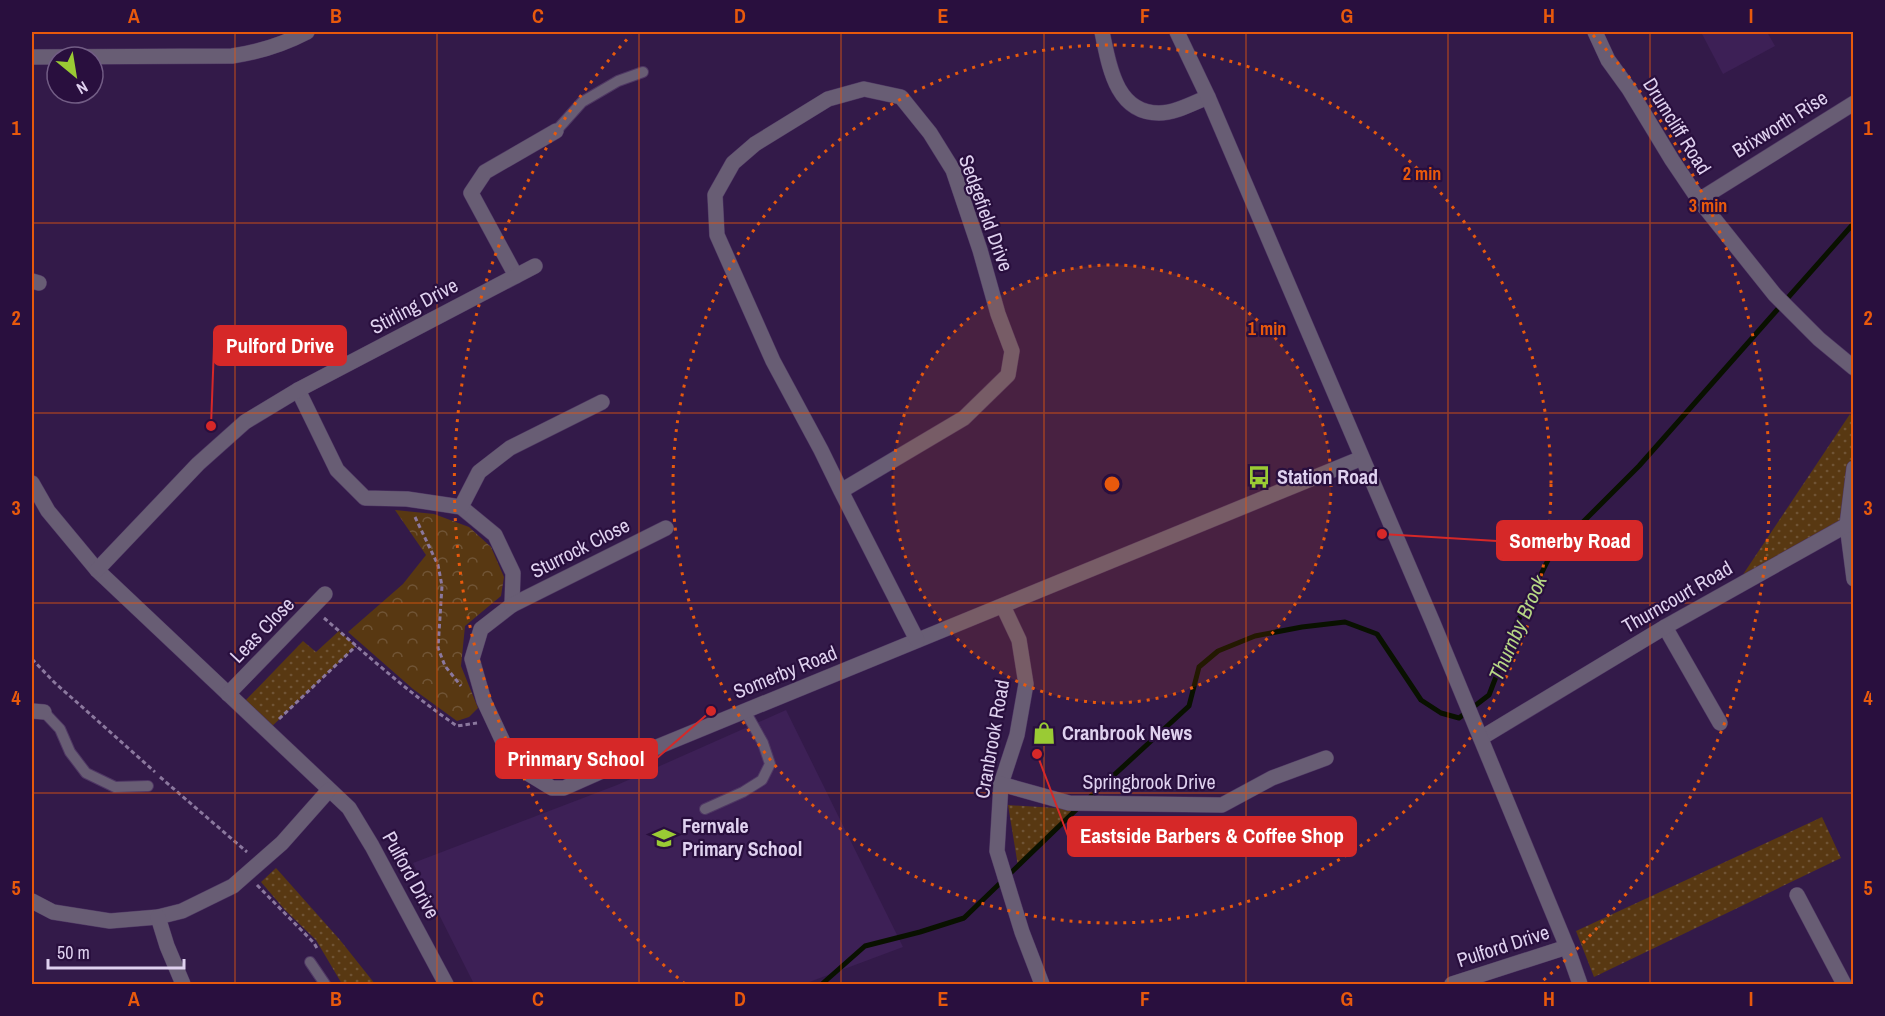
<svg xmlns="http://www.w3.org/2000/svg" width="1885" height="1016" font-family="'Archivo Narrow',sans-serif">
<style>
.built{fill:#3d2056}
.grass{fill:url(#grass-dots)}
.park{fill:url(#park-crowns)}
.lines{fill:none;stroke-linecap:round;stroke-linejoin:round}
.stream{stroke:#091100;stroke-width:5}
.service-casing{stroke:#4f3764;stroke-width:12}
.minor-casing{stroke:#4f3764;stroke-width:16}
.tertiary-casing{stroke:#4f3764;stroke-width:16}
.path{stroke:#8b789e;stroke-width:3;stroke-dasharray:4.5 3;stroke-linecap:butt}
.service{stroke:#685d74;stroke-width:10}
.minor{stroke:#685d74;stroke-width:15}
.tertiary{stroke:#685d74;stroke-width:15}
.grid{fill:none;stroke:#e8590c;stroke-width:1.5;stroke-opacity:0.55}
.ring{fill:none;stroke:#e8590c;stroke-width:3;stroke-dasharray:3 6}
.labels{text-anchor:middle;stroke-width:4.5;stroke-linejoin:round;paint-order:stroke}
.street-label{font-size:20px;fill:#dfd1ef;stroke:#290f3e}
.poi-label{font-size:20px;font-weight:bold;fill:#dfd1ef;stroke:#290f3e;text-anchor:start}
.water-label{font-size:21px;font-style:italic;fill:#b6d684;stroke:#290f3e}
.centre{fill:#e8590c;stroke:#290f3e;stroke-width:3}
.ring-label{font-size:18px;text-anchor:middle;font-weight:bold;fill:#e8590c;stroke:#290f3e;stroke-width:4.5;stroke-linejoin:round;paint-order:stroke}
.leader{fill:none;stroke:#d62828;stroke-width:2}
.callout-dot{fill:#d62828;stroke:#290f3e;stroke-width:2}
.callout{fill:#d62828;stroke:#d62828;stroke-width:2}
.callout-label{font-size:21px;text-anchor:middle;font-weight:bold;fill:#fff}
.neatline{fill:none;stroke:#e8590c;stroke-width:2}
.grid-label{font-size:20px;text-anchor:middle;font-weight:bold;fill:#e8590c}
</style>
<defs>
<pattern id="grass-dots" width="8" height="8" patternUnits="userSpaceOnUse" patternTransform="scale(1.5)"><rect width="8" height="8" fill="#583812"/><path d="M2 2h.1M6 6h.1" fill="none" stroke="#705435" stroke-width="1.8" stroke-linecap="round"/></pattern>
<pattern id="park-crowns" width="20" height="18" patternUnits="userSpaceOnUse" patternTransform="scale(1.5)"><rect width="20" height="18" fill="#583812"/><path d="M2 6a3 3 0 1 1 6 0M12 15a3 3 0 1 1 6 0" fill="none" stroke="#705435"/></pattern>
</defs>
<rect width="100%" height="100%" fill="#331a49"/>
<!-- built -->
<g class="built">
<path d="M1701 32H1767L1775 46 1723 74Z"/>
<path d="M786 710 903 947 804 984H474L413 863 617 785Z"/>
</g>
<!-- grass -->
<g class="grass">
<path d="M1850 414 1853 420 1854 480 1847 525 1734 588Z"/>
<path d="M339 631 356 646 267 731 243 703 303 641 316 652Z"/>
<path d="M1008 805 1072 809 1071 816 1018 866Z"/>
<path d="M1822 817 1841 858 1594 977 1576 931Z"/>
<path d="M276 868 340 940 375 984H342L316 940 285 910 261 882Z"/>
</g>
<!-- park -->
<path class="park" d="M395 510 434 514 469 527 491 547 504 577 501 596 465 626 461 666 478 708 469 717 457 721 413 689 348 632 403 584 426 555Z"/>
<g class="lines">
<!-- stream -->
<g class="stream">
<path d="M1088 799 1189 706 1199 667 1218 651 1255 636 1302 627 1345 622 1377 634 1421 700 1441 713 1459 718 1489 695 1515 627 1551 554 1639 466 1854 223"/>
<path d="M822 984 865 946 920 932 964 918 1079 807"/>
</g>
<!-- service casing -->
<g class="service-casing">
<g id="service">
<path d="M556 131 582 102 618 81 643 72"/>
<path d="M44 712 60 729 70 752 86 773 115 787 148 786"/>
<path d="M705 809 743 792 762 780 770 764 763 743 745 711"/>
<path d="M310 962 325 984"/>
</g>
</g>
<!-- minor casing -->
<g class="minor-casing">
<g id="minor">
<path d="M1102 32C1109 64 1115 113 1159 113 1175 113 1193 103 1208 97"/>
<path d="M1595 32 1608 60 1629 89 1672 160 1699 200 1775 295 1819 339 1854 368"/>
<path d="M32 57 232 56C260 52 282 45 307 32"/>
<path d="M1699 200 1854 103"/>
<path d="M516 276 471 193 485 172 556 131"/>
<path d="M32 281 39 283"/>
<path d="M298 390 337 470 365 498 407 499 461 507 495 535 513 573 512 605 481 629 472 659 484 701 504 744 529 774 552 788H564L645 752 1362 458"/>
<path d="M32 483 48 511 97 570 349 808 372 846 446 984"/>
<path d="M841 491 964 418 1008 375 1012 351 998 314 980 250 953 170 930 133 901 97 864 89 828 99 755 144 733 163 715 195 717 235 773 361 821 450 841 491 917 640"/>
<path d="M461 507 479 472 510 448 602 402"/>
<path d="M1847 525 1854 579"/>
<path d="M97 570 198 464 245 422 298 390 535 266"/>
<path d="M512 605 666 528"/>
<path d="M1003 606 1019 640 1026 684 1017 735 1001 784 997 851 1022 932 1042 984"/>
<path d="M1665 627 1720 723"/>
<path d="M228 694 325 594"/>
<path d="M32 711 44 712"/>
<path d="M1481 738 1665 627 1847 525 1854 468"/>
<path d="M1001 784 1069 803 1222 805 1272 778 1326 758"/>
<path d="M1797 895 1844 984"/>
<path d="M32 901 53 912 110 921 158 917 182 911 233 886 282 843 329 790"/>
<path d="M158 917 167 946 183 984"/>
<path d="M1452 984 1567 947"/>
</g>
</g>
<!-- tertiary casing -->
<g class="tertiary-casing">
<path id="tertiary" d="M1177 32 1208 97 1433 623 1567 947 1580 984"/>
</g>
<!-- path -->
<g class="path">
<path d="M415 517 438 565 442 586 438 648 445 666 461 686"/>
<path d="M324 618C367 655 410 694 457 726L477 723"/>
<path d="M32 659 54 682 155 772"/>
<path d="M279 719 356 646"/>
<path d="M160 777 247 852"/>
<path d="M257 885 314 943 318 950"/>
</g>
<!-- service -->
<use href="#service" class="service"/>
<!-- minor -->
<use href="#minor" class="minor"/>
<!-- tertiary -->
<use href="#tertiary" class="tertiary"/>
</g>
<!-- grid -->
<path class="grid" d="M235 32V984M437 32V984M639 32V984M841 32V984M1044 32V984M1246 32V984M1448 32V984M1650 32V984M32 223H1854M32 413H1854M32 603H1854M32 793H1854"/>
<!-- distance rings -->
<circle cx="1112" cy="484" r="219" fill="#e8590c" fill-opacity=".12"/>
<g class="ring">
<circle cx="1112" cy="484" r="219"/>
<circle cx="1112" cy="484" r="439"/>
<path d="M685 984A658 658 0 0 1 631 35M1593 35A658 658 0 0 1 1539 984"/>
</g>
<!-- icons -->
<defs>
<g id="bus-bare" transform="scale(1.8)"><path d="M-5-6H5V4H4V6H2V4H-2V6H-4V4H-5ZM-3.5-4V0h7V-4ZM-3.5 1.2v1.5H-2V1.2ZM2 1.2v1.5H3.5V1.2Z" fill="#9acb34" stroke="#290f3e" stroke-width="2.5" paint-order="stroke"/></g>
<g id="shop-bare" transform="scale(1.8)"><path d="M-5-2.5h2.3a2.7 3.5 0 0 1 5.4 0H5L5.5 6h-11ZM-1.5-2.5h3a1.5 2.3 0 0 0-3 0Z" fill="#9acb34" stroke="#290f3e" stroke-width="2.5" paint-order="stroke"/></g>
<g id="school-bare" transform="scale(1.8)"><path d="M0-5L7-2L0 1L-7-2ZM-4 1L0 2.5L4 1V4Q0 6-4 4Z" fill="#9acb34" stroke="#290f3e" stroke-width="2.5" paint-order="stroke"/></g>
</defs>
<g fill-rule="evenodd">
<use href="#bus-bare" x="1259" y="477"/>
<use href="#shop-bare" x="1044" y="733"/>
<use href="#school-bare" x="664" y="838"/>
</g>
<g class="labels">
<!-- street labels -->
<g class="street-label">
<text transform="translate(1780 124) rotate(-32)" y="7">Brixworth Rise</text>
<text transform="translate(1677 126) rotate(58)" y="7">Drumcliff Road</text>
<text transform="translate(986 213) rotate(70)" y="7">Sedgefield Drive</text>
<text transform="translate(414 306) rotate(-28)" y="7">Stirling Drive</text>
<text transform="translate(580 548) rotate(-27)" y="7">Sturrock Close</text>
<text transform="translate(1677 597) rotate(-30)" y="7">Thurncourt Road</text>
<text transform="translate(262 630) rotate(-46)" y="7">Leas Close</text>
<text transform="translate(785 672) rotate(-22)" y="7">Somerby Road</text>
<text transform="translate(992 739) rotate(-80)" y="7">Cranbrook Road</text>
<text x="1149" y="789">Springbrook Drive</text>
<text transform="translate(411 875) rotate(61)" y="7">Pulford Drive</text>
<text transform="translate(1503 946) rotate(-18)" y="7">Pulford Drive</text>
</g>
<!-- poi labels -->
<g class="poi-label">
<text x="1277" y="484">Station Road</text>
<text x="1062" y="740">Cranbrook News</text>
<text x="682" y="833">Fernvale<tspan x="682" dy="23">Primary School</tspan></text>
</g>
<!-- water labels -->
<g class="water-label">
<text transform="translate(1518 628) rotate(-66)" y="7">Thurnby Brook</text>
</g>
</g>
<circle cx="1112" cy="484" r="9" class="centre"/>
<g class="ring-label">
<text x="1422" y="180">2 min</text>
<text x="1708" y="212">3 min</text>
<text x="1267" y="335">1 min</text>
</g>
<!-- callouts -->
<path class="leader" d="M211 426L214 346M1382 534L1497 541M711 711L657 758M1037 754L1068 836"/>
<g class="callout-dot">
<circle cx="211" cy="426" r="6"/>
<circle cx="1382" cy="534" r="6"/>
<circle cx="711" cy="711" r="6"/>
<circle cx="1037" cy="754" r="6"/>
</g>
<g class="callout">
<rect x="214" y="326" width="132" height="39" rx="6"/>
<rect x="1497" y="521" width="145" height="39" rx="6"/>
<rect x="496" y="739" width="161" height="39" rx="6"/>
<rect x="1068" y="817" width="288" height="39" rx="6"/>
</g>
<g class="callout-label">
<text x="280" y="353">Pulford Drive</text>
<text x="1570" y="548">Somerby Road</text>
<text x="576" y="766">Prinmary School</text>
<text x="1212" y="843">Eastside Barbers &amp; Coffee Shop</text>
</g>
<!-- border -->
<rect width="1885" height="1016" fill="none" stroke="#290f3e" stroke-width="66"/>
<!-- north arrow -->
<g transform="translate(75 75) rotate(150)"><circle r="28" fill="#290f3e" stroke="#725d85" stroke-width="1.5"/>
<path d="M0-4.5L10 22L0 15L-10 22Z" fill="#9acb34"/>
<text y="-9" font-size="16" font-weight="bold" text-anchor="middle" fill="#dfd1ef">N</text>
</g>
<!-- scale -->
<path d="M48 959v9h136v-9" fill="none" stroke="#dfd1ef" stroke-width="3"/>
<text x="57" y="959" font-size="18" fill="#dfd1ef" stroke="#290f3e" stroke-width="4.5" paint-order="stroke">50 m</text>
<rect x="33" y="33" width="1819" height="950" class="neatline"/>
<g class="grid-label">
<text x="134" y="23">A</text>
<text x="336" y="23">B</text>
<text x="538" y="23">C</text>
<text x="740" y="23">D</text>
<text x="943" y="23">E</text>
<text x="1145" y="23">F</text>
<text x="1347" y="23">G</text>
<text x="1549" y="23">H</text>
<text x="1751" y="23">I</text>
<text x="16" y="135">1</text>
<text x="1868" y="135">1</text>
<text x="16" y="325">2</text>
<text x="1868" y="325">2</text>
<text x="16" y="515">3</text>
<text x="1868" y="515">3</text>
<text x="16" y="705">4</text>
<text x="1868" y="705">4</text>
<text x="16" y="895">5</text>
<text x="1868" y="895">5</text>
<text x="134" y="1006">A</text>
<text x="336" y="1006">B</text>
<text x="538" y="1006">C</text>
<text x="740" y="1006">D</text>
<text x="943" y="1006">E</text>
<text x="1145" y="1006">F</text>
<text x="1347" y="1006">G</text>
<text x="1549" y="1006">H</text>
<text x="1751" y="1006">I</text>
</g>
</svg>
